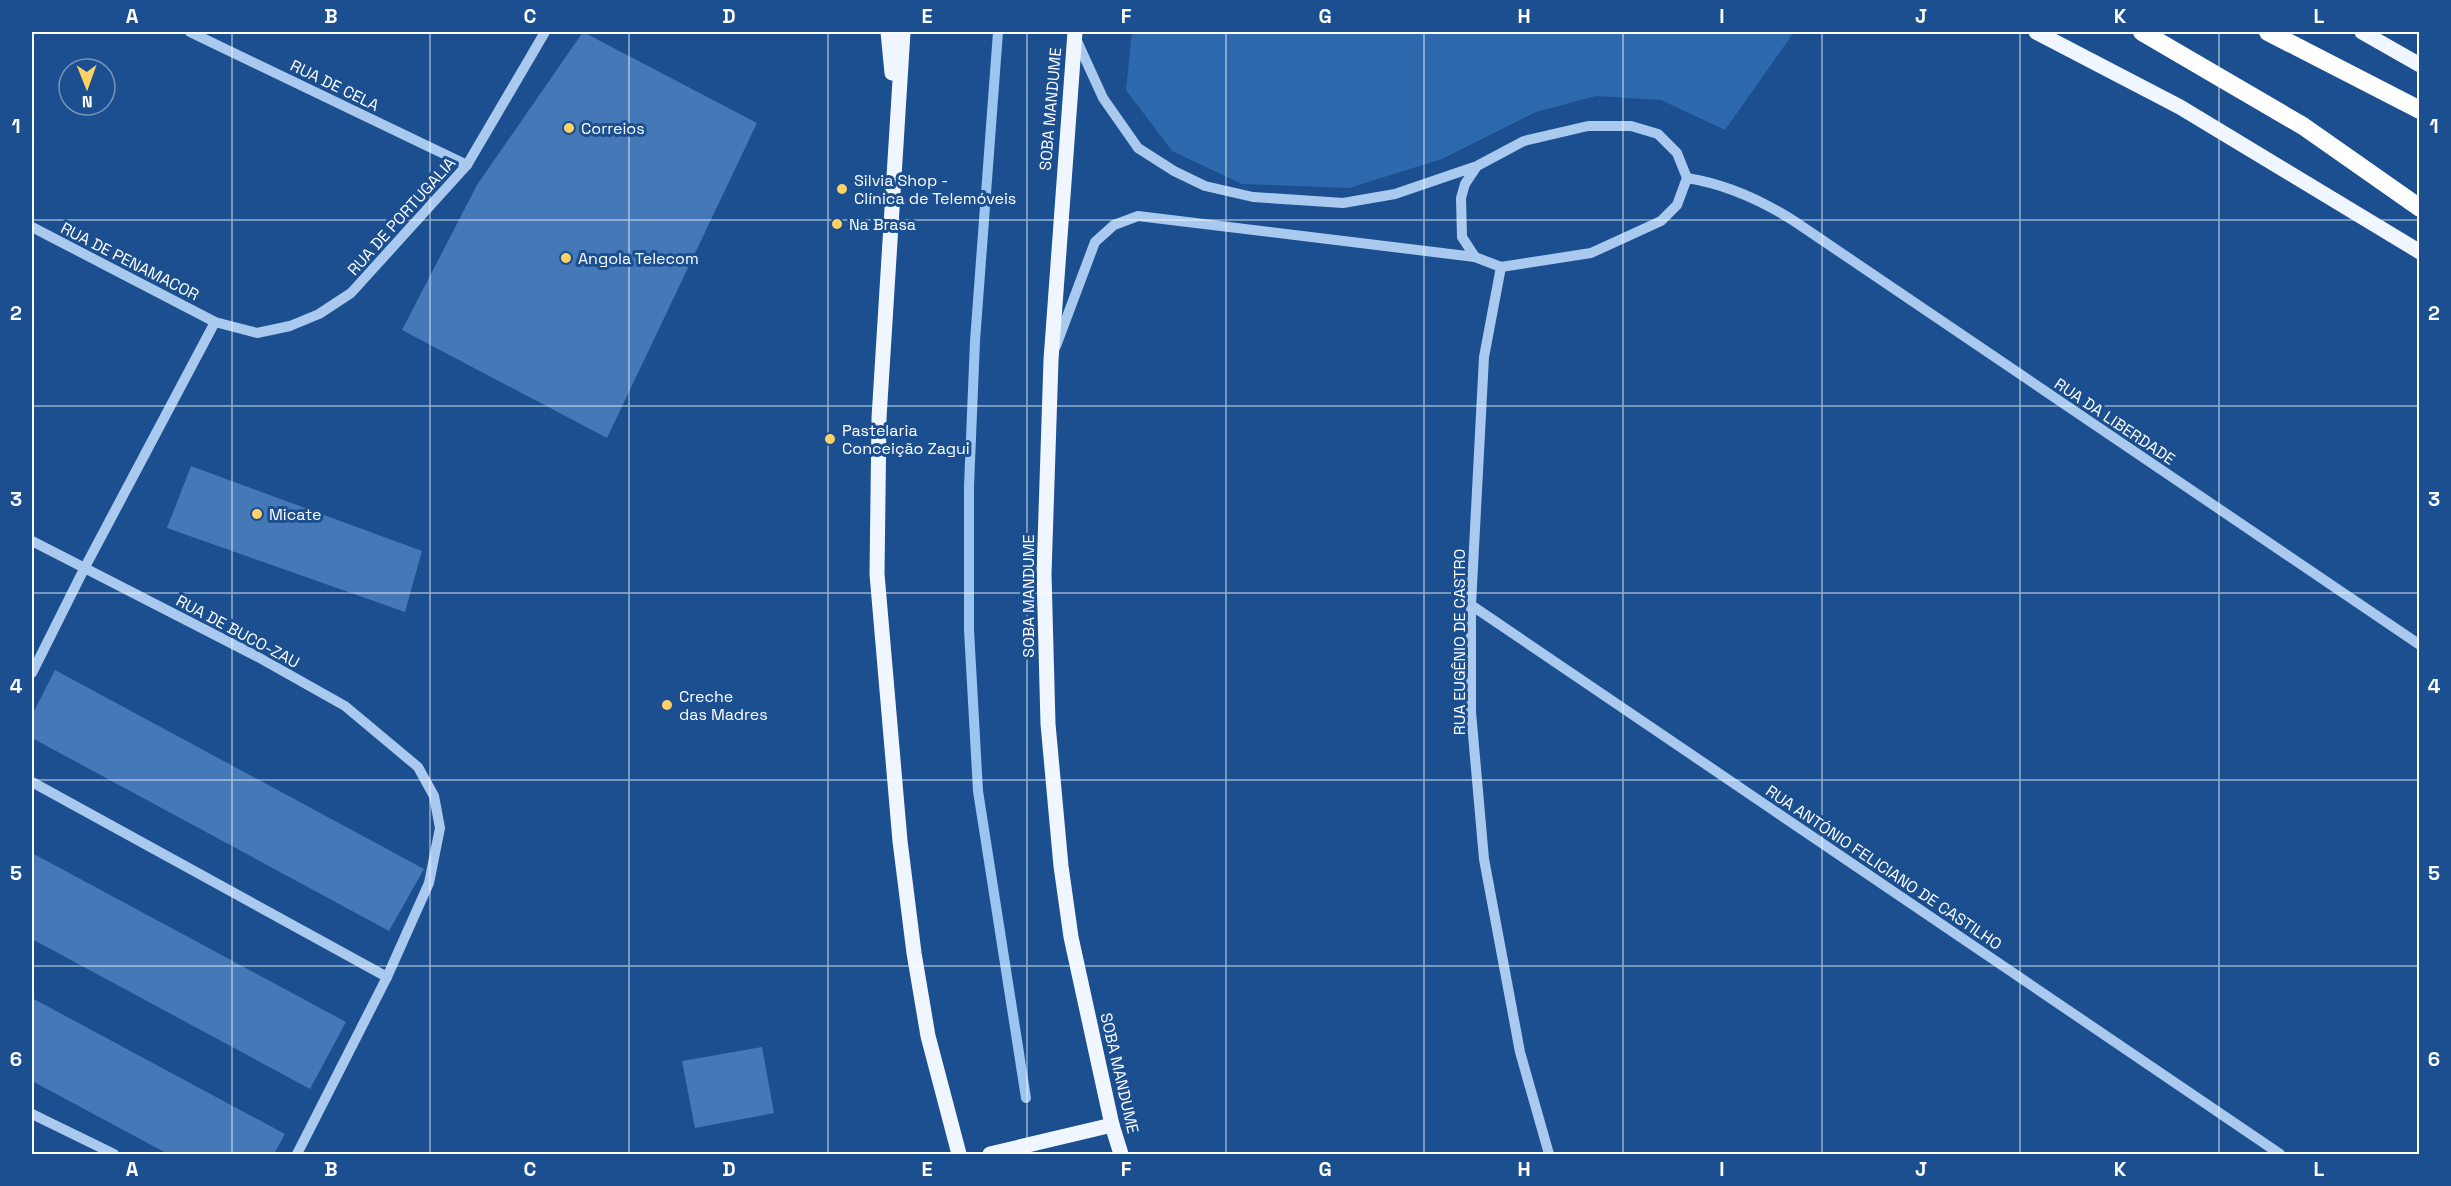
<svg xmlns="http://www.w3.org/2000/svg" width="2451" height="1186" font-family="'Space Grotesk',sans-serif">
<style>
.green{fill:#2e69ad}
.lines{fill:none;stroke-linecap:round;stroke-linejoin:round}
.stream{stroke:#9cc4f0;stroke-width:10}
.building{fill:#4478b7}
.minor{stroke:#a9c9ee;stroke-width:10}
.major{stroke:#f0f6ff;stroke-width:15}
.highway{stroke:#fff;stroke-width:18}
.grid{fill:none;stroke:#fff;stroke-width:1.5;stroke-opacity:0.55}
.poi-dot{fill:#ffd166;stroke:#1b4f8f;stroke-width:2}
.labels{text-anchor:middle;stroke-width:6;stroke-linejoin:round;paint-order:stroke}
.street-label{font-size:16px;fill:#fff;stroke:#1b4f8f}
.poi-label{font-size:16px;fill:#fff;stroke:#1b4f8f;text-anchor:start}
.neatline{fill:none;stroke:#fff;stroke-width:2}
.grid-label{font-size:20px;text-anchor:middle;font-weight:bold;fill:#fff}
</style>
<rect width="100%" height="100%" fill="#1b4f8f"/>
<!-- green -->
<path class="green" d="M1132 32H1794L1725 130 1661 100 1596 96 1536 112 1442 159 1349 188 1242 184 1172 151 1126 90Z"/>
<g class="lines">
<!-- stream -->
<path class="stream" d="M998 32 975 341 969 486V630L978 791 1026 1098"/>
</g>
<!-- building -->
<g class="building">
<path d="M583 32 757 123 607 438 402 330 477 185Z"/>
<path d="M191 466 422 551 405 612 167 528Z"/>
<path d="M55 670 424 869 389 931 32 738V715Z"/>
<path d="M32 853 346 1022 310 1089 32 939Z"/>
<path d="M32 998 285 1134 274 1154H168L32 1081Z"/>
<path d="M762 1047 774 1113 695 1128 682 1061Z"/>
</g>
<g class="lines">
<!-- minor -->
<g class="minor">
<path d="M190 32 467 165"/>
<path d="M1077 41 1103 98 1138 148 1174 171 1205 186 1253 197 1343 203 1395 194 1477 166 1524 141 1588 126H1631L1658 134 1677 153 1687 178 1677 205 1661 221 1591 253 1501 267 1475 257 1462 237 1461 198 1465 184 1477 166"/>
<path d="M1687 178C1725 184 1761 200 1794 221L2420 645"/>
<path d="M32 227 215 322 257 333 290 326 319 314 351 293 467 165 545 32"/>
<path d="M1501 267 1484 357 1471 605V712L1484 859 1520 1052 1549 1154"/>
<path d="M1056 346 1095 242 1114 225 1138 216 1475 257"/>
<path d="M32 541 258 657 345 706 418 767 434 796 440 828 429 883 387 977 297 1154"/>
<path d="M1471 605 2280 1154"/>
<path d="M32 673 84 569 215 322"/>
<path d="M32 782 387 977"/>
<path d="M32 1114 114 1154"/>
</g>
<!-- major -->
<g class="major">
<path d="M888 32 892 73"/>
<path d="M903 32 879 418 877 574 900 841 914 953 928 1036 959 1154"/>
<path d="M1075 32 1051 360 1044 574 1048 724 1061 866 1071 937 1112 1125 1121 1154"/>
<path d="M2036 32 2180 107 2420 252"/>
<path d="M2362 32 2420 65"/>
<path d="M990 1154 1112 1125"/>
</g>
<!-- highway -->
<g class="highway">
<path d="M2142 32 2303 126 2420 208"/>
<path d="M2268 32 2420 110"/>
</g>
</g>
<!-- grid -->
<path class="grid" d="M232 32V1154M430 32V1154M629 32V1154M828 32V1154M1027 32V1154M1226 32V1154M1424 32V1154M1623 32V1154M1822 32V1154M2020 32V1154M2219 32V1154M32 220H2420M32 406H2420M32 593H2420M32 780H2420M32 966H2420"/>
<!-- markers -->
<g class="poi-dot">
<circle cx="569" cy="128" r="6"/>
<circle cx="842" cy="189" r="6"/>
<circle cx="837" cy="224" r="6"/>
<circle cx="566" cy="258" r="6"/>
<circle cx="830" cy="439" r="6"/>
<circle cx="257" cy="514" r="6"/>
<circle cx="667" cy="705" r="6"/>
</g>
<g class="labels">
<!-- street labels -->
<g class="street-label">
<text transform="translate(335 85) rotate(26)" y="6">RUA DE CELA</text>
<text transform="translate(1050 109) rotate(-85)" y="6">SOBA MANDUME</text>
<text transform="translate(401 216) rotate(-48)" y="6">RUA DE PORTUGALIA</text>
<text transform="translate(130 261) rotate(27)" y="6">RUA DE PENAMACOR</text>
<text transform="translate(2115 421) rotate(34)" y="6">RUA DA LIBERDADE</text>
<text transform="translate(1028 596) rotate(-90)" y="6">SOBA MANDUME</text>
<text transform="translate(238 631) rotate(28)" y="6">RUA DE BUCO-ZAU</text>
<text transform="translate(1459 642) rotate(-90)" y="6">RUA EUGÊNIO DE CASTRO</text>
<text transform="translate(1884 867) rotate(34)" y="6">RUA ANTÓNIO FELICIANO DE CASTILHO</text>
<text transform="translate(1120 1073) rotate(77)" y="6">SOBA MANDUME</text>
</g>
<!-- poi labels -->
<g class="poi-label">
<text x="581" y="134">Correios</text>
<text x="854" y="186">Silvia Shop -<tspan x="854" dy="18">Clínica de Telemóveis</tspan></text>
<text x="849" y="230">Na Brasa</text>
<text x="578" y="264">Angola Telecom</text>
<text x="842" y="436">Pastelaria<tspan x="842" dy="18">Conceição Zagui</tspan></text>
<text x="269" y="520">Micate</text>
<text x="679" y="702">Creche<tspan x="679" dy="18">das Madres</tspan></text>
</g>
</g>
<!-- border -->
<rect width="2451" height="1186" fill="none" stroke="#1b4f8f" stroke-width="66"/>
<!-- north arrow -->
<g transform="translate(87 87) rotate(179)"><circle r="28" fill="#1b4f8f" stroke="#7695bc" stroke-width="1.5"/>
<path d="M0-4.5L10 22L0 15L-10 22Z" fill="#ffd166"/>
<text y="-9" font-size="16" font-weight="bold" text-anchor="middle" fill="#ffffff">N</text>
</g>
<rect x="33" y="33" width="2385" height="1120" class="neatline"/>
<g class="grid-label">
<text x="132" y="23">A</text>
<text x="331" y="23">B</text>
<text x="530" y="23">C</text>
<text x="729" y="23">D</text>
<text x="927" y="23">E</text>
<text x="1126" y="23">F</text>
<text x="1325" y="23">G</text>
<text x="1524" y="23">H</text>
<text x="1722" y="23">I</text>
<text x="1921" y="23">J</text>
<text x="2120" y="23">K</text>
<text x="2319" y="23">L</text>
<text x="16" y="133">1</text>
<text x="2434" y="133">1</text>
<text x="16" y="320">2</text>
<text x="2434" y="320">2</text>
<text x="16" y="506">3</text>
<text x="2434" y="506">3</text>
<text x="16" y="693">4</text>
<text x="2434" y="693">4</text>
<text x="16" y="880">5</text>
<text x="2434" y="880">5</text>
<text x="16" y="1066">6</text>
<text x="2434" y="1066">6</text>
<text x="132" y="1176">A</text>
<text x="331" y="1176">B</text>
<text x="530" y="1176">C</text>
<text x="729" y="1176">D</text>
<text x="927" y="1176">E</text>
<text x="1126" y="1176">F</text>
<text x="1325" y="1176">G</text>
<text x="1524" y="1176">H</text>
<text x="1722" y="1176">I</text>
<text x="1921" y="1176">J</text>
<text x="2120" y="1176">K</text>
<text x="2319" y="1176">L</text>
</g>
</svg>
